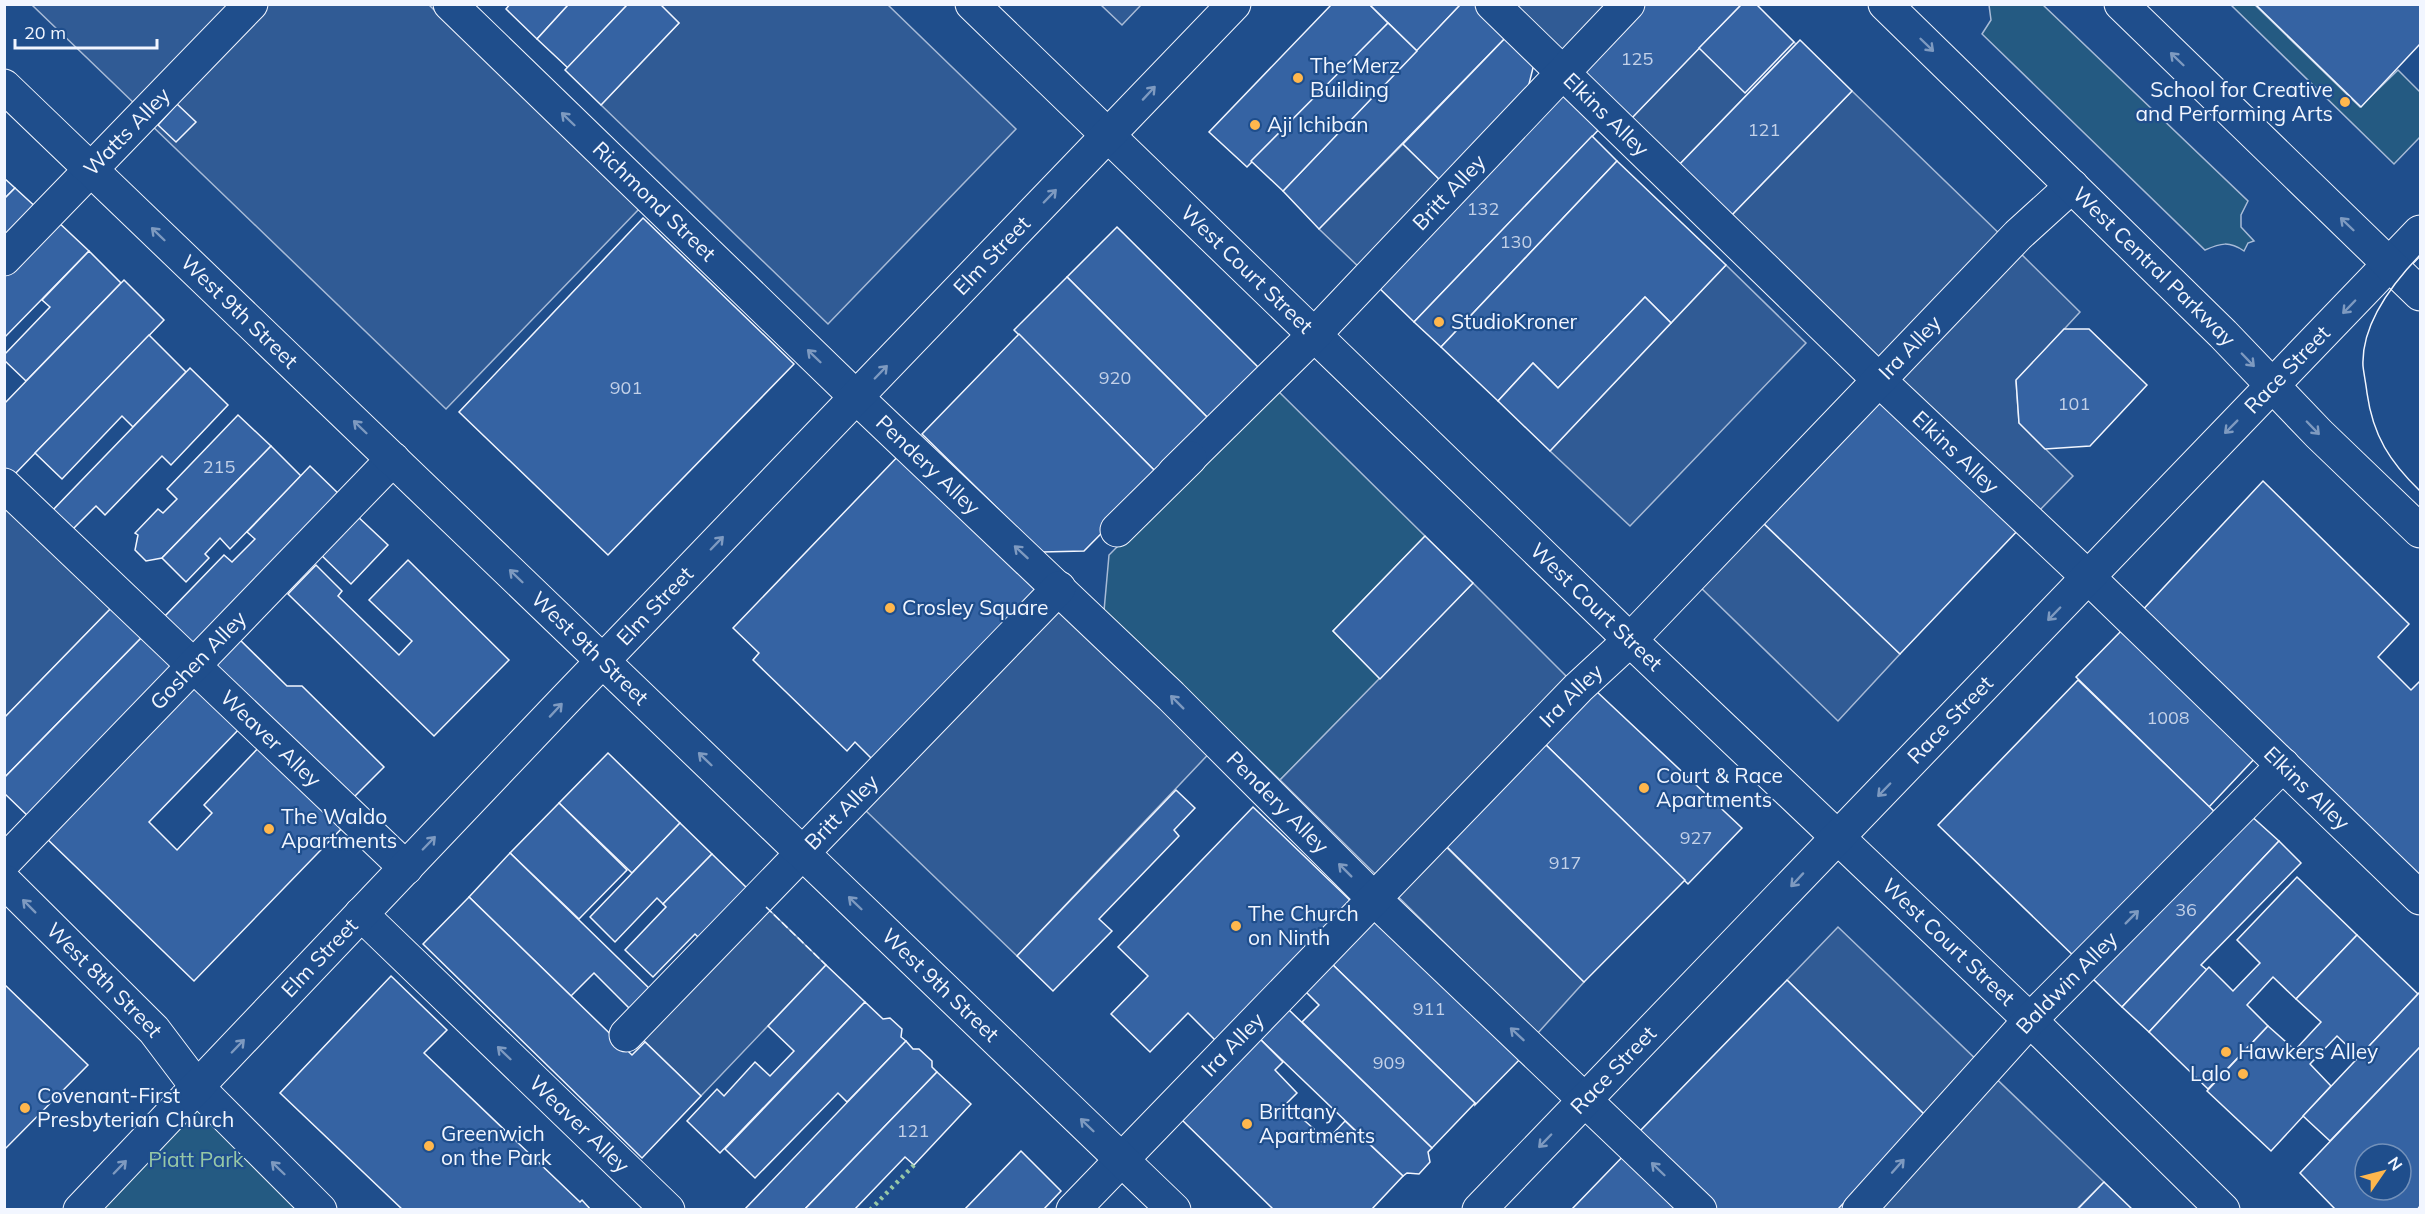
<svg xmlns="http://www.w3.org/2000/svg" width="2425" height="1214" font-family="Mulish,sans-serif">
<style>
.green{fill:#245a82;stroke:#a8bbd7;stroke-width:1.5}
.parking{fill:#305b95;stroke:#a8bbd7;stroke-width:1.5}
.building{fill:#3563a3;stroke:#f2f6ff;stroke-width:1.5;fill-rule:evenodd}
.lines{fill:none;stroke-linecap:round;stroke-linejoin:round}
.minor-casing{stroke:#f2f6ff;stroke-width:35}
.major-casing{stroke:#f2f6ff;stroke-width:35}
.minor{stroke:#1f4e8c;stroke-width:33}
.major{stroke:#1f4e8c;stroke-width:33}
.tram{stroke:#f2f6ff;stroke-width:1.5}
.hedge{stroke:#97c8a6;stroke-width:4.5;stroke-dasharray:3 4.5;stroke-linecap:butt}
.fence{stroke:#f2f6ff;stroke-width:1.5;stroke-dasharray:8 3;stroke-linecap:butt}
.oneway{stroke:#7e9ac0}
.poi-dot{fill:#ffb74d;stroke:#1f4e8c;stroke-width:2}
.labels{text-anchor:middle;stroke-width:4.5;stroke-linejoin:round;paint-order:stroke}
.number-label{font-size:18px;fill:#c3d1e8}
.poi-label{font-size:21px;fill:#f2f6ff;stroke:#1f4e8c;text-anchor:start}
.street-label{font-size:21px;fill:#f2f6ff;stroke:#1f4e8c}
.park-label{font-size:21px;fill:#97c8a6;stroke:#1f4e8c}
</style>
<rect width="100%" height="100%" fill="#1f4e8c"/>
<!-- green -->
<g class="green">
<path d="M1989 5H2043L2248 201 2241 215V227L2254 241 2248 243 2244 251C2229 241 2221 243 2205 250L1982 34 1991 20Z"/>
<path d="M2231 5H2255L2360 107 2398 70 2420 92V137L2394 164Z"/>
<path d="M1275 388 1425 536 1333 631 1380 679 1280 780 1104 611 1109 555Z"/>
<path d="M197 1087 320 1210H80Z"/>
</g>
<!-- parking -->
<g class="parking">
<path d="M32 5H237L138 107Z"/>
<path d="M259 5H429L640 208 446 409 147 121Z"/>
<path d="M660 5H888L1016 129 828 324 601 105 679 23Z"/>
<path d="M1101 5H1141L1122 25Z"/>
<path d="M1504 5H1616L1561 61Z"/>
<path d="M1756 5 1796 44 1676 168 1628 122 1699 48Z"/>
<path d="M1852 91 2007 241 1883 366 1728 219Z"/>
<path d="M1403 144 1443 183 1362 270 1319 229Z"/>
<path d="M2015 248 2080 312 2016 381 2019 423 2073 476 2036 514 1894 377Z"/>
<path d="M1726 265 1806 343 1630 526 1550 451Z"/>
<path d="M4 494 116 603 4 718Z"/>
<path d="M1760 520 1900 654 1838 721 1698 585Z"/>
<path d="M1473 583 1578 688 1436 837 1584 982 1537 1034 1280 780Z"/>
<path d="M1059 588 1219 743 1017 956 864 809Z"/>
<path d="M762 903 826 965 701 1096 637 1034Z"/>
<path d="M1838 927 2104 1182 2077 1209H1837L1927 1117 1787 980Z"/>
</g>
<!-- building -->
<g class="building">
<path d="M510 4H569L537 39 506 9Z"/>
<path d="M569 4H628L568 68 537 39Z"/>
<path d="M628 4H660L679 23 601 105 565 70Z"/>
<path d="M1332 4H1369L1388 23 1247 167 1209 132Z"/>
<path d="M1369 4H1461L1417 51Z"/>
<path d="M1461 4H1483L1512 31 1319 229 1283 191Z"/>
<path d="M1638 4H1742L1628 122 1575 70Z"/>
<path d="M1742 4H1756L1794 42 1745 93 1699 48Z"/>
<path d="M2255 4H2420V44L2361 107Z"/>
<path d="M1388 23 1417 51 1283 191 1251 161Z"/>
<path d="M1512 31 1536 56 1526 96 1443 183 1403 144Z"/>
<path d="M1800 40 1852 91 1728 219 1676 168Z"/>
<path d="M1566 82 1607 121 1414 322 1374 283Z"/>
<path d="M177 104 196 122 176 142 158 125Z"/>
<path d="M1592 136 1617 161 1441 347 1414 322Z"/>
<path d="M1617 161 1726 265 1671 323 1645 297 1558 388 1533 363 1498 401 1441 347Z"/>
<path d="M4 178 15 188 4 199Z"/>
<path d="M15 188 39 210 4 246V199Z"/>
<path d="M643 218 794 364 608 555 459 412Z"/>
<path d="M56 220 89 251 4 338V273Z"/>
<path d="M1117 227 1263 372 1212 422 1067 277Z"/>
<path d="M89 251 121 283 26 381 4 360V355L50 307 42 300Z"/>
<path d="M1067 277 1212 422 1159 475 1014 330Z"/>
<path d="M124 280 164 320 13 476 4 467V404Z"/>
<path d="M1645 297 1671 323 1550 451 1498 401 1533 363 1558 388Z"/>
<path d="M2064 329H2089L2147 385 2090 446 2045 449 2019 423 2016 380Z"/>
<path d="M1019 334 1159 475 1084 551 1042 552 922 434Z"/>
<path d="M149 335 186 372 133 427 122 416 62 479 35 453Z"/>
<path d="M190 368 228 405 171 465 162 456 105 515 96 506 70 532 50 513Z"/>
<path d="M1880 393 2021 527 1900 654 1760 520Z"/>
<path d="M238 415 271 446 162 558 146 561 135 550 138 535 135 533 158 509 163 513 177 499 167 489Z"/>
<path d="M271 446 301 476 230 549 220 538 205 554 209 558 186 582 162 558Z"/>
<path d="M904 450 1048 587 878 765 855 742 847 751 753 660 759 653 733 628Z"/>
<path d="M310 466 342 497 196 648 164 617 224 555 232 562 255 539 247 532Z"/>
<path d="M2263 481 2409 624 2378 657 2411 690 2420 681V877L2138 615Z"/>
<path d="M355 514 388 545 351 584 318 552Z"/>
<path d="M1425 536 1473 583 1380 679 1333 631Z"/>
<path d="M408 560 509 660 434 736 288 594 316 565 342 591 338 596 399 655 412 641 369 600Z"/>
<path d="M116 603 146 633 4 778V718Z"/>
<path d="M2126 626 2258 755 2209 807 2076 677Z"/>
<path d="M146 633 180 666 32 820 4 793V778Z"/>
<path d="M235 635 287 686H302L384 767 349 802 208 663Z"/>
<path d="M194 678 243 725 149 822 177 850 212 813 204 805 263 743 346 824 194 981 42 834Z"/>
<path d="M2078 680 2220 817 2080 962 1938 825Z"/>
<path d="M1595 690 1742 828 1688 884 1544 743Z"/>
<path d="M1544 743 1685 880 1584 982 1445 845Z"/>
<path d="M608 753 680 823 632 873 559 803Z"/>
<path d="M1176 790 1195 808 1174 830 1179 836 1099 919 1112 931 1053 991 1017 956Z"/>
<path d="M559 803 627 870 579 919 510 853Z"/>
<path d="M1253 807 1355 905 1220 1045 1188 1013 1150 1052 1111 1014 1148 976 1118 947Z"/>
<path d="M2249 814 2279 841 2122 1007 2093 979Z"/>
<path d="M680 823 712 854 663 904 657 898 615 942 590 917Z"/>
<path d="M2279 841 2301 863 2201 965 2207 970 2149 1032 2122 1007Z"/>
<path d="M510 853 653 992 633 1012 594 973 571 996 469 897Z"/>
<path d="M712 854 750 891 701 940 695 934 653 977 625 950 666 907 663 904Z"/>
<path d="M2297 877 2357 935 2296 999 2273 977 2247 1005 2268 1026 2208 1089 2149 1032 2209 967 2233 991 2260 963 2237 940Z"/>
<path d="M469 897 632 1055 645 1042 701 1096 642 1158 423 944Z"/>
<path d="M1383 913 1526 1053 1475 1105V1103L1332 964Z"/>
<path d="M2357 935 2418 994 2359 1057 2337 1036 2310 1064 2331 1086 2271 1151 2207 1091 2268 1026 2295 1050 2321 1022 2296 999Z"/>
<path d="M1332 964 1475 1103 1432 1148 1302 1022 1319 1005 1306 992Z"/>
<path d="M826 965 865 1002 720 1153 687 1121 717 1089 724 1096 755 1062 770 1076 794 1051 768 1026Z"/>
<path d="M391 976 447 1030 424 1053 580 1202 582 1200 591 1210H403L280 1093Z"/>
<path d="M1787 980 1927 1117 1837 1210H1718L1639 1132Z"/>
<path d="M4 984 88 1065 4 1150Z"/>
<path d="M2420 992V1047L2330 1141 2303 1116Z"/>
<path d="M865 1002 883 1019 890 1018 902 1029 901 1037 906 1041 847 1102 838 1093 755 1178 725 1149Z"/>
<path d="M1287 1008 1432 1148 1428 1152 1430 1162 1419 1174 1407 1173 1403 1176 1259 1038Z"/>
<path d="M1259 1038 1283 1062 1275 1070 1297 1093 1287 1103 1298 1114 1304 1108 1311 1115 1305 1121 1314 1129 1313 1141 1325 1142 1345 1121 1403 1176 1371 1210H1274L1181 1119Z"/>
<path d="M906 1041 913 1049H919L932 1061V1067L937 1072 804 1210H744Z"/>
<path d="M2420 1047V1206L2417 1210H2336L2300 1173ZM2365 1154H2401V1190H2365Z"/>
<path d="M937 1072 971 1104 914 1165 905 1157 854 1210H804Z"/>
<path d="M1630 1149 1691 1210H1571Z"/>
<path d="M1021 1151 1061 1191 1043 1210H964Z"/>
<path d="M2104 1182 2133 1210H2077Z"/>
</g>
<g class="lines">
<!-- minor casing -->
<g class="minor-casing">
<g id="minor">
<path id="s1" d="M450 4 856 397 1171 696 1374 899 1700 1210"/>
<path id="s2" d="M972 4 1630 640 2030 1020 2223 1210"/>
<path id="s3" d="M1492 4 1880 381 2089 578 2420 898"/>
<path id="s4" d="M4 259 251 4"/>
<path id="s5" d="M1174 473 1315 334 1628 4"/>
<path id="s6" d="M4 485 406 868"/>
<path d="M1117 530 1190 458"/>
<path id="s7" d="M4 862 393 459"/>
<path id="s8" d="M4 881 154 1030 197 1087 320 1210"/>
<path id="s9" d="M361 914 668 1210"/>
<path id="s10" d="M626 1035 1059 588"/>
<path id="s11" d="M1073 1210 1578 688 1630 640 2018 235 2072 186"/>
<path id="s12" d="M1479 1210 2420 232"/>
<path id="s13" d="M1859 1210 2030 1020 2283 765"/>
</g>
</g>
<!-- major casing -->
<g class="major-casing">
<g id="major">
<path id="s14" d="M1885 4 2223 334 2319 434 2420 531"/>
<path d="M2121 4 2420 294"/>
<path id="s15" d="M4 86 1174 1210"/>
<path id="s16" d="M80 1210 564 701 1234 4"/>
</g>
</g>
<!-- minor -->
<use href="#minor" class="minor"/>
<!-- major -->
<use href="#major" class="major"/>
<!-- tram -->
<path class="tram" d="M2420 255C2393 283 2361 323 2363 366 2364 375 2366 384 2367 393 2373 436 2390 462 2420 491"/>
<!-- hedge -->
<path class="hedge" d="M870 1210 914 1165"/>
<!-- fence -->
<path class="fence" d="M766 907 826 965"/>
</g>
<!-- one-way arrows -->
<defs><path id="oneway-shaft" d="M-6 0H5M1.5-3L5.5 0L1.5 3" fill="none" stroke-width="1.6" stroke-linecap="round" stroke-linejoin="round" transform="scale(1.5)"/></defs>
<g class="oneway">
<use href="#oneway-shaft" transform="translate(1927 45) rotate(44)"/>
<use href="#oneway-shaft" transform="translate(2177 59) rotate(-136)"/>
<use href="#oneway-shaft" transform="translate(1149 93) rotate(-47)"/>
<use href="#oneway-shaft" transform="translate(568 119) rotate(-136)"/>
<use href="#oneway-shaft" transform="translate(1050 196) rotate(-46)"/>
<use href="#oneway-shaft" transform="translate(2347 224) rotate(-136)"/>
<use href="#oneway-shaft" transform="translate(158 234) rotate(-136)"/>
<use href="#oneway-shaft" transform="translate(2349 307) rotate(134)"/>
<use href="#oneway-shaft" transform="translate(814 356) rotate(-136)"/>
<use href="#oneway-shaft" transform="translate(2248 360) rotate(46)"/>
<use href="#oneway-shaft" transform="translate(881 372) rotate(-46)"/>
<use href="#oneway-shaft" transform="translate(360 427) rotate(-136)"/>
<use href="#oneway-shaft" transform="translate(2231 427) rotate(135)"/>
<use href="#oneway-shaft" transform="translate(2313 428) rotate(46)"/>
<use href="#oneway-shaft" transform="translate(717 543) rotate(-46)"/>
<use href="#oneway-shaft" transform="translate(1021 552) rotate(-137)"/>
<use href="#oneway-shaft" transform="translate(516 576) rotate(-136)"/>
<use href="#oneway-shaft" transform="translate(2054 614) rotate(134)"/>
<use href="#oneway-shaft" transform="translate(1177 702) rotate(-135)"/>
<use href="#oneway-shaft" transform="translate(556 710) rotate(-47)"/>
<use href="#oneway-shaft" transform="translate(705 759) rotate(-136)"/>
<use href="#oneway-shaft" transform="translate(1884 790) rotate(134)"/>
<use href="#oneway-shaft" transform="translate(429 843) rotate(-46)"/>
<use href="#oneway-shaft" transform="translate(1345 870) rotate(-135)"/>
<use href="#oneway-shaft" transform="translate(1797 880) rotate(133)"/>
<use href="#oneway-shaft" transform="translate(855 903) rotate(-136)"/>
<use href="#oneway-shaft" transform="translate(29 906) rotate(-135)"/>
<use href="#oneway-shaft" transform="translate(2132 917) rotate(-45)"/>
<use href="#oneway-shaft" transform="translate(1517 1034) rotate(-137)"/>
<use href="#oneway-shaft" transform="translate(238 1046) rotate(-46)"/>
<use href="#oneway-shaft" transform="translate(504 1053) rotate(-136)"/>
<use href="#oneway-shaft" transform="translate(1087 1125) rotate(-136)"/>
<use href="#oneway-shaft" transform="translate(1545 1141) rotate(134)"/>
<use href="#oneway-shaft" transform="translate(1898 1166) rotate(-48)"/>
<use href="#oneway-shaft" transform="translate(120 1167) rotate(-46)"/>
<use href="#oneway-shaft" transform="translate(278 1168) rotate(-136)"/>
<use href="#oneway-shaft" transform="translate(1658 1169) rotate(-136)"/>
</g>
<!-- markers -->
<g class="poi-dot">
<circle cx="1298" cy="78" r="6"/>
<circle cx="2345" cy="102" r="6"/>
<circle cx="1255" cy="125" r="6"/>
<circle cx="1439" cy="322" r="6"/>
<circle cx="890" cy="608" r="6"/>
<circle cx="1644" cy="788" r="6"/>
<circle cx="269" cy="829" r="6"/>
<circle cx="1236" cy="926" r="6"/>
<circle cx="2226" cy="1052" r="6"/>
<circle cx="2243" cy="1074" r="6"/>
<circle cx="25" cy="1108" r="6"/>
<circle cx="1247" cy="1124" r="6"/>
<circle cx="429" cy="1146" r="6"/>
</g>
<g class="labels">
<!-- number labels -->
<g class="number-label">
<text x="1637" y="65">125</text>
<text x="1764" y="136">121</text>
<text x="1483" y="215">132</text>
<text x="1516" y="248">130</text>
<text x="1115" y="384">920</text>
<text x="626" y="394">901</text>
<text x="2074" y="410">101</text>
<text x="219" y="473">215</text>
<text x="2168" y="724">1008</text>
<text x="1696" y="844">927</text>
<text x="1565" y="869">917</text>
<text x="2186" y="916">36</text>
<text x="1429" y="1015">911</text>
<text x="1389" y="1069">909</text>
<text x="913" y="1137">121</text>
</g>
<!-- poi labels -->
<g class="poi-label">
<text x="1310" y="73">The Merz<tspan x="1310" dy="24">Building</tspan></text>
<text x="2333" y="97" text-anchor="end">School for Creative<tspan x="2333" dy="24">and Performing Arts</tspan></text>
<text x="1267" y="132">Aji Ichiban</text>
<text x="1451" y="329">StudioKroner</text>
<text x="902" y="615">Crosley Square</text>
<text x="1656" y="783">Court &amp; Race<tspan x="1656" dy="24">Apartments</tspan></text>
<text x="281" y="824">The Waldo<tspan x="281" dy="24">Apartments</tspan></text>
<text x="1248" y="921">The Church<tspan x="1248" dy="24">on Ninth</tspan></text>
<text x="2238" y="1059">Hawkers Alley</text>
<text x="2231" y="1081" text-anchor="end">Lalo</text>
<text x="37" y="1103">Covenant-First<tspan x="37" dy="24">Presbyterian Church</tspan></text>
<text x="1259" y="1119">Brittany<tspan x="1259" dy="24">Apartments</tspan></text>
<text x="441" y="1141">Greenwich<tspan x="441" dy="24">on the Park</tspan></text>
</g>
<!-- street labels -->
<g class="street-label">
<text dy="7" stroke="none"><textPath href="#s3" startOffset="159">Elkins Alley</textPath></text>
<text dy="7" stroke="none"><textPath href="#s4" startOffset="177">Watts Alley</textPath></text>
<text dy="7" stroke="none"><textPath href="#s5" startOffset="393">Britt Alley</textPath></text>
<text dy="7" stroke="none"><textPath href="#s1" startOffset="284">Richmond Street</textPath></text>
<text dy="7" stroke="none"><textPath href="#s16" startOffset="1320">Elm Street</textPath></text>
<text dy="7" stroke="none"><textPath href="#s14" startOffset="376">West Central Parkway</textPath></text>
<text dy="7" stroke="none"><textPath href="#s2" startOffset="382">West Court Street</textPath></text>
<text dy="7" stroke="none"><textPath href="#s15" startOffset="326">West 9th Street</textPath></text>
<text dy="7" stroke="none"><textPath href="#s11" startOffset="1202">Ira Alley</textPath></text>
<text dy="7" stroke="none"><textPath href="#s12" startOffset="1166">Race Street</textPath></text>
<text dy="7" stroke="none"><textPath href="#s3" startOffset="645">Elkins Alley</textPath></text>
<text dy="7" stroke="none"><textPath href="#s1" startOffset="664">Pendery Alley</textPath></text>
<text dy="7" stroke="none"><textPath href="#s16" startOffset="834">Elm Street</textPath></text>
<text dy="7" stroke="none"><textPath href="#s2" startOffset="868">West Court Street</textPath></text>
<text dy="7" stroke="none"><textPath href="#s15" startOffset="812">West 9th Street</textPath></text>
<text dy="7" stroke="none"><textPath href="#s7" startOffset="280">Goshen Alley</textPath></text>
<text dy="7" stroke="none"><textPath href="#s11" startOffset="716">Ira Alley</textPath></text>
<text dy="7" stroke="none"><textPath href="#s12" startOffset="680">Race Street</textPath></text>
<text dy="7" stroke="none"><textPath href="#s6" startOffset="368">Weaver Alley</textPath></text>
<text dy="7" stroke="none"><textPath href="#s3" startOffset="1131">Elkins Alley</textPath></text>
<text dy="7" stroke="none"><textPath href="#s1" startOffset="1150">Pendery Alley</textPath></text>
<text dy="7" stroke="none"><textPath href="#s10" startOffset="310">Britt Alley</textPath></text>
<text dy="7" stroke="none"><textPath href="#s2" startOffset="1354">West Court Street</textPath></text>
<text dy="7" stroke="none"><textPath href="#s16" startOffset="348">Elm Street</textPath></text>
<text dy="7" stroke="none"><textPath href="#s8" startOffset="141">West 8th Street</textPath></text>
<text dy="7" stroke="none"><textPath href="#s15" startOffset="1298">West 9th Street</textPath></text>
<text dy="7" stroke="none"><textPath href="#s13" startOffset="308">Baldwin Alley</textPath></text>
<text dy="7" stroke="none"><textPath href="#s11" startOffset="230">Ira Alley</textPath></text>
<text dy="7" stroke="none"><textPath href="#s12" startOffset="194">Race Street</textPath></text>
<text dy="7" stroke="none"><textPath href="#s9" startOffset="303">Weaver Alley</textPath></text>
</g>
<!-- park labels -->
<g class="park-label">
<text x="196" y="1167">Piatt Park</text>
</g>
</g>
<!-- border -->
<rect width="2425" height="1214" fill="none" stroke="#f2f6ff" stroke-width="12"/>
<!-- north arrow -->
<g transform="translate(2383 1172) rotate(55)"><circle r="28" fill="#1f4e8c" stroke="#7391ba" stroke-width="1.5"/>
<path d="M0-4.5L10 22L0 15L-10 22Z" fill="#ffb74d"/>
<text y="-9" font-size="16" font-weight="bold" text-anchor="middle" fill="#f2f6ff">N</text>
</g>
<!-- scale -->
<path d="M15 39v9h142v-9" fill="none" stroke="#f2f6ff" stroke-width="3"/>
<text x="24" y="39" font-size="18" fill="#f2f6ff" stroke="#1f4e8c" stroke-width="4.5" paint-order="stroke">20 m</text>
</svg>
